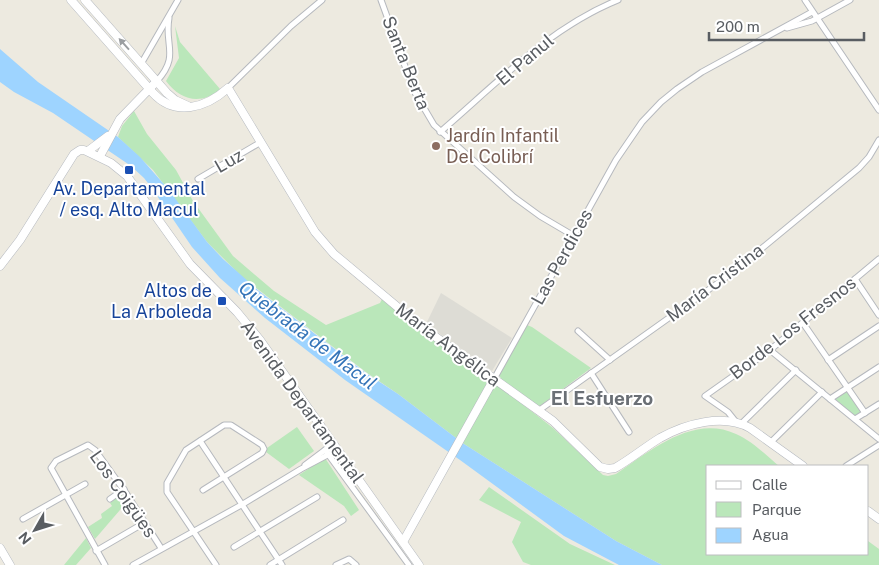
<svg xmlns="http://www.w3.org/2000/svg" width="879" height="565" font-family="'Public Sans',sans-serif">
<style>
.industrial{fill:#dddcd5}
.green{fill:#bae7ba}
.water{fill:#9ed4ff}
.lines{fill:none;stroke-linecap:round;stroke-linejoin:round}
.street-casing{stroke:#b6b9be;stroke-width:7}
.secondary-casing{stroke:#b6bac0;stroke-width:9}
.street{stroke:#fff;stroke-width:5}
.secondary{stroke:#fff;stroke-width:8}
.oneway{fill:#9b9ea1}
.education-dot{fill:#8d6e63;stroke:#fff;stroke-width:2}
.transit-dot{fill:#1a4fb4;stroke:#fff;stroke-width:2}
.labels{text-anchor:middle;stroke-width:4;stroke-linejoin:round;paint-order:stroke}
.street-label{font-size:18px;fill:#595d62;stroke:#fff}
.education-label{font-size:18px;fill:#785e54;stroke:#fff;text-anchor:start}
.transit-label{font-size:18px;fill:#164399;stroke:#fff}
.water-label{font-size:19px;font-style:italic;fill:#3474b8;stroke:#fff}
.neighbourhood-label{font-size:19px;font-weight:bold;fill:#6a6f75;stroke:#fff}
</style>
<rect width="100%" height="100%" fill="#edeae0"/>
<!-- industrial -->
<path class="industrial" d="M441 293 512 338 492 371 426 324Z"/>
<!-- green -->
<g class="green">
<path d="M175 26 180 42 220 89C201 106 180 100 166 81L179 58Z"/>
<path d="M134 111 147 134 176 170 193 201 233 256 274 291 326 325 380 303 382 299 497 384 553 428 603 475 608 476 616 474C650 451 693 414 736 434 752 441 766 455 779 466H708V554H868V541L879 549V565H662L616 541 464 444 398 394 367 373 242 277 207 242 153 170 118 137 122 126Z"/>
<path d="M527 325 532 327 591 368 540 406 536 405 502 380 499 375Z"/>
<path d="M847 390 863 413 856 417 835 399Z"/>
<path d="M297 427 314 451 289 469 266 452 267 448Z"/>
<path d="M325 458 359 510 351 516 344 506 299 475Z"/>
<path d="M489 487 570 544 615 565H531L523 562 512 542 521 522 479 500Z"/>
<path d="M121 494 126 503 95 539 88 527 102 518 101 514 112 506 110 503Z"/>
<path d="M86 538 91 548 76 565H64Z"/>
</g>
<!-- water -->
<path class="water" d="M0 49 38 82 118 137 140 157 169 190 207 242 223 259 259 291 366 373 398 394 464 444 616 541 662 565H619L564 536 460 460 345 380 265 318 220 278 192 247 151 187 144 178 131 166 53 113 14 92 0 82Z"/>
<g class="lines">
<!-- street casing -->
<g class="street-casing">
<g id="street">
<path d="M381 0 414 91 434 125 514 197 540 216 574 236"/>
<path d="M805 0 879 110"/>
<path d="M787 28 812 21 850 0"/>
<path d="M141 64 178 0"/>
<path d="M157 81C180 56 164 45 169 18"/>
<path d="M228 88 291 26 322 0"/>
<path d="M440 132C496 84 549 28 618 0"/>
<path d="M198 179 261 142"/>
<path d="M855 279 879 315"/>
<path d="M803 323 865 413"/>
<path d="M578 331 610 360"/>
<path d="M770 350 879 439"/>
<path d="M828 360 879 326"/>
<path d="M591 373 629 432"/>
<path d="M494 379 616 160 642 122 661 102 677 89 702 72 812 12"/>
<path d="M830 399 879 367"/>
<path d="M538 411 732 273 859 168 869 157 879 140"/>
<path d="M855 419 879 404"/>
<path d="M736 422 728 412 705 396 770 350 879 259"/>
<path d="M742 423 796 370"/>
<path d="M200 441 282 565"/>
<path d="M770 443 822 392"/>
<path d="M325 450 409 565"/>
<path d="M305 465 333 444"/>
<path d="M846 466 879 445"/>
<path d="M203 490 262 453 264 449 262 445 231 425H224L186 450 167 483V492L216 565"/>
<path d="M110 499 124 489"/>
<path d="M23 519 85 484"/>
<path d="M234 547 317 497"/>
<path d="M96 551 144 523"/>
<path d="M105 565 51 468 56 461 88 445 95 450 126 493 161 548"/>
<path d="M133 565 243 504 301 469 337 450"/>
<path d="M270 565 343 520"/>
<path d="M336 565 349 559 356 565"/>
</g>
</g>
<!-- secondary casing -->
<g class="secondary-casing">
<g id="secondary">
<path d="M71 0 153 93C175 117 206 108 228 88L315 232 334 254 419 325 553 421 600 467 608 469 615 468C631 459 645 447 660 438 685 424 723 413 750 428L803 466"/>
<path d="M85 0 167 93 175 100 188 106"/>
<path d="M88 151 108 136"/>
<path d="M100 156 120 119 157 81"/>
<path d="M0 266 20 240 74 154 80 150H84L111 163 127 176 190 264 237 312 260 340 419 565"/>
<path d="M868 511 879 519"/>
<path d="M403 542 494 379"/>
<path d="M0 548 10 565"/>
</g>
</g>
<!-- street -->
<use href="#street" class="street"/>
<!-- secondary -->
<use href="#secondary" class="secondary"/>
</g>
<!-- one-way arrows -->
<defs><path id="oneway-solid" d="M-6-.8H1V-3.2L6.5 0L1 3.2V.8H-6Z" transform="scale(1.25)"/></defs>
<use class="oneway" href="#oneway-solid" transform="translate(124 44) rotate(-132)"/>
<!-- markers -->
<circle class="education-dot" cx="436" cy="146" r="5"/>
<g class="transit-dot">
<rect x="124" y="165" width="10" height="10" rx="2.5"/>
<rect x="217" y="296" width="10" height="10" rx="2.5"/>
</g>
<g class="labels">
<!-- street labels -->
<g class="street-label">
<text transform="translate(525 60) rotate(-40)" y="6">El Panul</text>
<text transform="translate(406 63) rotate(68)" y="6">Santa Berta</text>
<text transform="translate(229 161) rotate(-30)" y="6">Luz</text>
<text transform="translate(562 257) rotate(-61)" y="6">Las Perdices</text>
<text transform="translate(715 283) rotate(-37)" y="6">María Cristina</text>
<text transform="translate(793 328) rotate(-38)" y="6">Borde Los Fresnos</text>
<text transform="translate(448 345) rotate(37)" y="6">María Angélica</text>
<text transform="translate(302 402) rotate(54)" y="6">Avenida Departamental</text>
<text transform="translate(123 494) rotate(55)" y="6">Los Coigües</text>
</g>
<!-- education labels -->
<g class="education-label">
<text x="446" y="142">Jardín Infantil<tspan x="446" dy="21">Del Colibrí</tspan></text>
</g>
<!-- transit labels -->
<g class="transit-label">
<text x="129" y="195">Av. Departamental<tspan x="129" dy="21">/ esq. Alto Macul</tspan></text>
<text x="212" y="297" text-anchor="end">Altos de<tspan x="212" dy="21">La Arboleda</tspan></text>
</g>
<!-- water labels -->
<g class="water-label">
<text transform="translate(308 335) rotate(37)" y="7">Quebrada de Macul</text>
</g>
<!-- neighbourhood labels -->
<g class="neighbourhood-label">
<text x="602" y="405">El Esfuerzo</text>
</g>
</g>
<!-- legend -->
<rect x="706" y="465" width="162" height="90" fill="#ffffff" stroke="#bdbec0"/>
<rect x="716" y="481" width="25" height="8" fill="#ffffff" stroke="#bdbec0"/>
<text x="752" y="490" font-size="15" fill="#595d62">Calle</text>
<rect x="716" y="502" width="25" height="15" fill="#bae7ba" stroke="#bdbec0"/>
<text x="752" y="515" font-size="15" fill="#595d62">Parque</text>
<rect x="716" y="528" width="25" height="15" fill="#9ed4ff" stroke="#bdbec0"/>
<text x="752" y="540" font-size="15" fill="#595d62">Agua</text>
<!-- north arrow -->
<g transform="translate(35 530) rotate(231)" stroke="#ffffff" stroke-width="4" paint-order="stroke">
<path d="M0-4L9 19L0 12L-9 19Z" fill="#595d62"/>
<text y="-8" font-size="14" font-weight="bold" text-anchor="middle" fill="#595d62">N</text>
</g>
<!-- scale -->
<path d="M709 32v8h155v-8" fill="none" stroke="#595d62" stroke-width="2.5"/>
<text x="716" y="32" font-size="15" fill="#595d62" stroke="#ffffff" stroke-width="4" paint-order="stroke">200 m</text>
</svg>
